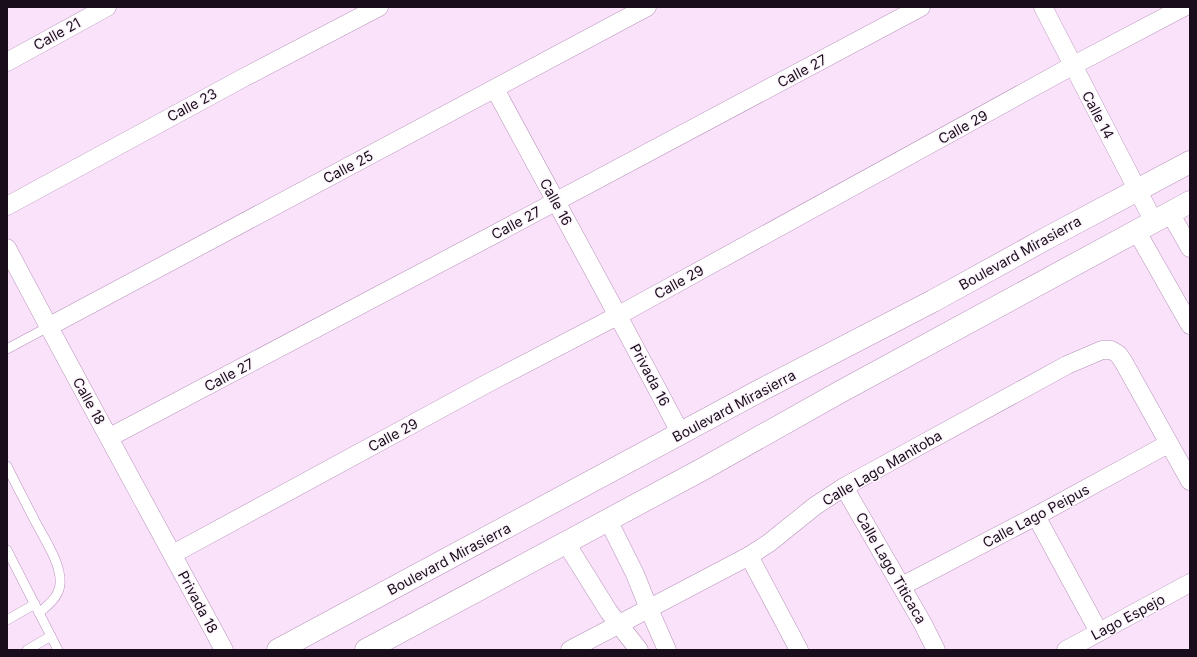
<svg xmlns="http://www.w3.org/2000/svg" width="1197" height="657" font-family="Inter,sans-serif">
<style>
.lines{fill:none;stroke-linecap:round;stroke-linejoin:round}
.lane-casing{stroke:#b691b8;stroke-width:10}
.street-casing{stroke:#b691b8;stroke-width:19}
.secondary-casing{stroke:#b691b8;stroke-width:23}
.lane{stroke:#fff;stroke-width:9}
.street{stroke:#fff;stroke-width:18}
.secondary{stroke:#fff;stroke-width:22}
.labels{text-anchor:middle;stroke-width:3;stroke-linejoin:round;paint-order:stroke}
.street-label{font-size:14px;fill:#1a0d1b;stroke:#fdf5fd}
</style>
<rect width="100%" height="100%" fill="#fae2fb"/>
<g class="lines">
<!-- lane casing -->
<g class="lane-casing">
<g id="lane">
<path d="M7 349 48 327"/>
<path d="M7 466C16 485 26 503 35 521 44 538 62 565 60 584 59 597 48 605 39 613"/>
<path d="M7 550 58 650"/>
<path d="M7 620 35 604"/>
<path d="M27 650 51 636"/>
</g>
</g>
<!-- street casing -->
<g class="street-casing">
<g id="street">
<path d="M1043 7 1154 222"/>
<path d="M7 62 107 7"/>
<path d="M495 89C557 204 620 318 681 434"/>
<path d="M7 206 243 78 379 7"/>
<path d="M1170 213 1190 248"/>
<path d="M1137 232 1190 325"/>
<path d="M7 248C78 383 152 516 224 650"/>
<path d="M48 327 647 7"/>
<path d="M110 437 495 234 921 7"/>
<path d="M844 487 923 624 936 650"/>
<path d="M1036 516 1099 632"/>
<path d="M608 520 635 574 649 609 667 650"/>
<path d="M566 543 609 612 639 650"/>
<path d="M173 554 488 383 619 315 1072 66 1184 7"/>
<path d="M749 556 799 650"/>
<path d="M902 586 1036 516 1168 444"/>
<path d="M570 650 749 556 769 543 815 506 844 487 1067 365 1102 350H1111L1118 354 1123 361 1190 481"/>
<path d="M1066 650 1190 583"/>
</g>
</g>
<!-- secondary casing -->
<g class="secondary-casing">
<g id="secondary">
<path d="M278 650 761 390 933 301 1049 237 1190 162"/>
<path d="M366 650 703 469 840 392 1190 202"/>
</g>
</g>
<!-- lane -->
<use href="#lane" class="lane"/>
<!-- street -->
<use href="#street" class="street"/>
<!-- secondary -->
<use href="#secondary" class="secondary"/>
</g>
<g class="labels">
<!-- street labels -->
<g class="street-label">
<text transform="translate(57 34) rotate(-29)" y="5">Calle 21</text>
<text transform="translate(802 71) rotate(-28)" y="5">Calle 27</text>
<text transform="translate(192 105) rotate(-28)" y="5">Calle 23</text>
<text transform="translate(1098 115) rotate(62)" y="5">Calle 14</text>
<text transform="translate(963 127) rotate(-29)" y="5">Calle 29</text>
<text transform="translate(348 167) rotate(-28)" y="5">Calle 25</text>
<text transform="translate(556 202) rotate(61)" y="5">Calle 16</text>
<text transform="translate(516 223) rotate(-28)" y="5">Calle 27</text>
<text transform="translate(1020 253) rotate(-29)" y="5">Boulevard Mirasierra</text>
<text transform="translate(679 282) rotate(-29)" y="5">Calle 29</text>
<text transform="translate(229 375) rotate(-28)" y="5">Calle 27</text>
<text transform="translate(650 375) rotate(62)" y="5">Privada 16</text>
<text transform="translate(89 401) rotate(61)" y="5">Calle 18</text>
<text transform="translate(734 406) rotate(-28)" y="5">Boulevard Mirasierra</text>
<text transform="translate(393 435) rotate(-28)" y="5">Calle 29</text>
<text transform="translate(882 468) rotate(-30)" y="5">Calle Lago Manitoba</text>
<text transform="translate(1036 516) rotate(-28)" y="5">Calle Lago Peipus</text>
<text transform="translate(449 559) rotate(-28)" y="5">Boulevard Mirasierra</text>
<text transform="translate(891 568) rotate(60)" y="5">Calle Lago Titicaca</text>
<text transform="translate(198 602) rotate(62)" y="5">Privada 18</text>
<text transform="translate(1128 617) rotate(-28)" y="5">Lago Espejo</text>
</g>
</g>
<!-- border -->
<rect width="1197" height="657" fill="none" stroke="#1a0d1b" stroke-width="16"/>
</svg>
